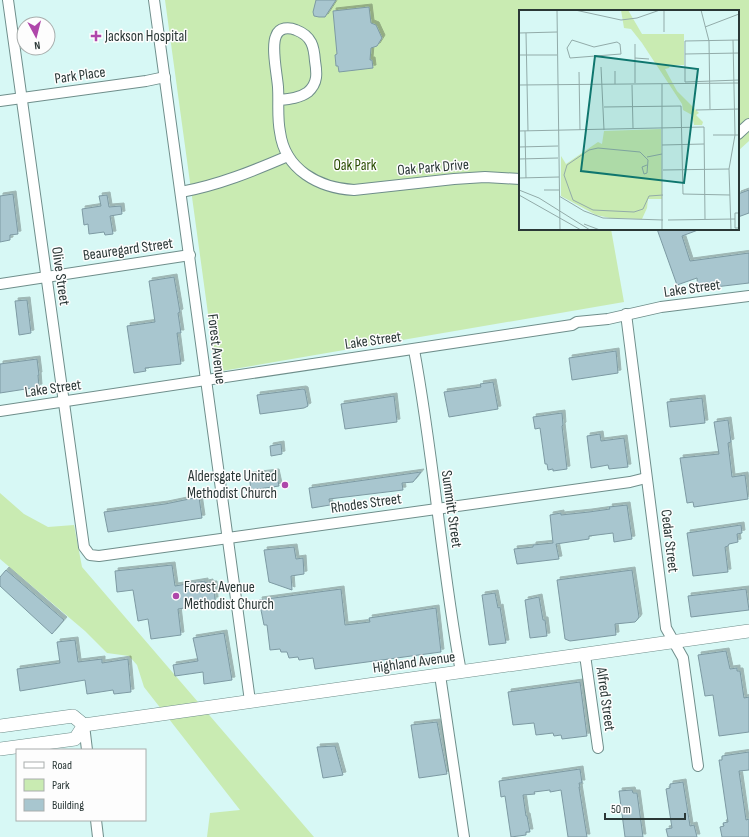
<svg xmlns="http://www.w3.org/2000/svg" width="749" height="837" font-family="'Sofia Sans Condensed',sans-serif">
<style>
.green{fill:#c9ebb2}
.building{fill:#a8c6cf;stroke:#7d9aa3;filter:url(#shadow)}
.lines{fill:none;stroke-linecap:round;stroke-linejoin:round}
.minor-casing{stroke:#6f8e8b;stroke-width:12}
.major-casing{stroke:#6f8e8b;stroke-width:14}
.minor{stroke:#fff;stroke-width:10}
.major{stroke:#fff;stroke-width:13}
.poi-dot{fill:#af47aa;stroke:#fdfdfd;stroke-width:1.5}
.labels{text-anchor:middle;stroke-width:3;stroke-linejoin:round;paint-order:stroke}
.poi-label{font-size:15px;fill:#2a3736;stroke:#fdfdfd;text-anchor:start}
.street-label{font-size:15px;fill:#2a3736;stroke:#fdfdfd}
.park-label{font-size:15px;fill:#2b4e03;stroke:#fdfdfd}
.inset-road{fill:none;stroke:#92aba9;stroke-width:1}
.view{fill:#0f766e;fill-opacity:0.15;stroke:#0f766e;stroke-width:2}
.inset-edge{fill:none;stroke:#2a3736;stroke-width:2}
</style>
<defs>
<filter id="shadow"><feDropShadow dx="3" dy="-3" stdDeviation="0" flood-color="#0004"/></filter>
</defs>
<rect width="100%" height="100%" fill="#d7f8f5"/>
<!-- green -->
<g class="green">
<path d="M165 0H749V141L738 151V11H520V229H611L624 302 216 372Z"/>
<path d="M0 493 24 514 48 527 74 525 82 567 314 837H207L210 813 240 810 144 687 137 665 129 656 107 653 85 631 0 559Z"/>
</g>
<!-- building -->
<g class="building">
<path d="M316 0H336L325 17H319L314 16 313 12Z"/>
<path d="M369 7 371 23 376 25 382 38 377 46 371 48 370 60H372L373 68 339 72 338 66H336L335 55 337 54 333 11Z"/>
<path d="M749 190V213L738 217V194Z"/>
<path d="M13 194 18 234 10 235V240L0 242V196Z"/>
<path d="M107 195 109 207 121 206 122 214 110 216 113 234 105 235 104 232 89 234 88 224 84 225 82 209 101 206 99 196Z"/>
<path d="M657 229H698V230L682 236 690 261 749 253V283L698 289 697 278 677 285Z"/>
<path d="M174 277 180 312 178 313 181 333H177L181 364 145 368 146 371 134 373 127 326 155 322 149 281Z"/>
<path d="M27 300 31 333 19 335 15 301Z"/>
<path d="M616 351 618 373 572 380 569 358Z"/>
<path d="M37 359 39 375H38L39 387 0 393V364Z"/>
<path d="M493 382 498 409 449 417 444 392 481 387 480 384Z"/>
<path d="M303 389 305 390 308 406 304 408 260 414 257 395Z"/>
<path d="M394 396 397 422 345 429 341 404Z"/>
<path d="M702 398 705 423 670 427 667 402Z"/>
<path d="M562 413 563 425 562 426 567 469 553 471V469L548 470 547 464H545L540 428 535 429 533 417Z"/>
<path d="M728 420 731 442 728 443 732 477 745 475 748 499 694 507 693 502 687 503 680 458 719 454 714 422Z"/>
<path d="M600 434 601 441 624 438 628 467 609 469 608 465 591 468 587 436Z"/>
<path d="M281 444 282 454 271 456 270 446Z"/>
<path d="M276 472 279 486 251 490 249 475Z"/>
<path d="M421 472 413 482 402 483 403 490 329 499 330 505 312 508 309 488Z"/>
<path d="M199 497 202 518 108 532 104 512 165 504Z"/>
<path d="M627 505 632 539 614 542 613 533 589 536V539L556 544 559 559 517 564 514 549 533 547V545L553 543 550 515 561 513V515L589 512 610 509 609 507Z"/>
<path d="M741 525 742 533 737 534 738 542 729 544 728 546 725 547 728 572 693 576 687 533Z"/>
<path d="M294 547 296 559 303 558 304 574 291 576 292 590 269 582 264 550Z"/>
<path d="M172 565 175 586 205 581V583L210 582V584H214L215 600H213V602L209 603V604L178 609 181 635 151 639 148 619 138 621 133 590 117 592 115 571Z"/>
<path d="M6 570 64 620 52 634 0 586V577Z"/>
<path d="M632 570 639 617 637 620 635 622 615 624 616 635 570 641 565 639 557 580Z"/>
<path d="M341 589 345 625 370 622 369 618 436 608 441 652 315 669 313 658 299 660 298 657 289 658 287 652H281L280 649 270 650 267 625H264L259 600Z"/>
<path d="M746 589 749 610 691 617 688 596Z"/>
<path d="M495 593 498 608 500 607 506 643 489 645 482 595Z"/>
<path d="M539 597 543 620H545L547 636 530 638 525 600Z"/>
<path d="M224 633 232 680 204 684 203 672 175 676 173 665 198 661 193 638Z"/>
<path d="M75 640 78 662 102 659V663L128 659 131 692 114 694 113 690 87 694 85 680 20 691 17 669 60 663 57 642Z"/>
<path d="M726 651 730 669 737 668V671H740L744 698 749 697V732L719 736 713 695 705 696 698 655Z"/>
<path d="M580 682 587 736 562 739 561 735 554 736 553 733 536 735 534 723 513 725 508 692Z"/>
<path d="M437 722 447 774 419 778 411 725Z"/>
<path d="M335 746 343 775 323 778 317 747Z"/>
<path d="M749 752V770L739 771 746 820 749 819V837H722L720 827 724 826 723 823 728 822 719 760H722V756Z"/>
<path d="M580 769 582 783H579L580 787H579L587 837H568L561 790 550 792V790L534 792 535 794 523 795 526 816H527L530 832H526V835L511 837 505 796 501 797 499 781Z"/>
<path d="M683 782 690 826 694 825 697 837H668L666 829 672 828 666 789 670 788V784Z"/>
<path d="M632 790 633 793H637L643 837H625L619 791Z"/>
</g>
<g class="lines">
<!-- minor casing -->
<g class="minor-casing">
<g id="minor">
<path d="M8 0 84 547 90 555 99 556 630 482 646 478"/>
<path d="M154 0 250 701"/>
<path d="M279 100C289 99 300 98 308 92 318 83 317 73 315 61 314 47 312 36 296 30 289 27 279 27 276 36 271 47 277 74 278 87 279 102 277 117 280 132 285 170 319 188 354 190L454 179 485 177 520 179"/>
<path d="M0 101 146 81 165 77"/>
<path d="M738 134 749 124"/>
<path d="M181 192C219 185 253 171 288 156"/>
<path d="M0 284 190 255"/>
<path d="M626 314 666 628 683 658 698 766"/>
<path d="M414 350C434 456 441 565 461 672"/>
<path d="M0 411 572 325 577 322 608 319 661 307 749 296"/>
<path d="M585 655 598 748"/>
<path d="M440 675 464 837"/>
<path d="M84 725 87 750"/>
<path d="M96 820 98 837"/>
</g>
</g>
<!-- major casing -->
<g class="major-casing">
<g id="major">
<path d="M0 726 73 716 84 725"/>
<path d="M0 749 75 739 84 725 749 631"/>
</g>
</g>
<!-- minor -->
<use href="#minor" class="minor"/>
<!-- major -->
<use href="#major" class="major"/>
</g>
<!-- markers -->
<g class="poi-dot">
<path d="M94 30h4v4h4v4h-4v4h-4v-4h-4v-4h4z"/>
<circle cx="285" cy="485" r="4"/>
<circle cx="176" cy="596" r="4"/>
</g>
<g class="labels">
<!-- poi labels -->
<g class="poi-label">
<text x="105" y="41">Jackson Hospital</text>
<text x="277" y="481" text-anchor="end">Aldersgate United<tspan x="277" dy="17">Methodist Church</tspan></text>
<text x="184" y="592">Forest Avenue<tspan x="184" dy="17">Methodist Church</tspan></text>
</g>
<!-- street labels -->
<g class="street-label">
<text transform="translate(80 75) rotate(-8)" y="5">Park Place</text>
<text transform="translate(433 167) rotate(-5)" y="5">Oak Park Drive</text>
<text transform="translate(128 249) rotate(-8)" y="5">Beauregard Street</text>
<text transform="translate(61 276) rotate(82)" y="5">Olive Street</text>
<text transform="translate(692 288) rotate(-8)" y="5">Lake Street</text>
<text transform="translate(373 340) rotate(-8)" y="5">Lake Street</text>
<text transform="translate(217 349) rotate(83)" y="5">Forest Avenue</text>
<text transform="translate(53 388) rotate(-8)" y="5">Lake Street</text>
<text transform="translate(366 503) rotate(-8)" y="5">Rhodes Street</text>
<text transform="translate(452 509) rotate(82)" y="5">Summitt Street</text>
<text transform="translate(670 541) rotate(83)" y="5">Cedar Street</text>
<text transform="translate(414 662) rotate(-8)" y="5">Highland Avenue</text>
<text transform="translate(606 699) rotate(82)" y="5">Alfred Street</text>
</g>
<!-- park labels -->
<g class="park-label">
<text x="355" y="170">Oak Park</text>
</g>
</g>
<!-- overview -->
<g transform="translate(519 10)">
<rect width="220" height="220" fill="#d7f8f5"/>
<path d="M102 0H109L123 24H165V55H151L150 58 146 59 158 81 180 103 177 105 184 112 183 115H175L173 105 164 100 163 94 123 33 112 19 105 18ZM142 119 143 189H129L128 198 123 209 91 208 77 205 42 186V146L47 154 79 132 83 134 85 121Z" fill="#c9ebb2"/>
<path class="inset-road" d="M38 0 41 220M56 0 102 10 118 8 141 0M145 0V22M182 0 190 31 191 99M186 17 220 4M0 23 38 22M7 23 9 121M53 30 75 37 98 32 101 34 102 44 51 48 48 38ZM116 34V73M166 44 220 43M0 45H38M116 48 130 49M82 57 85 120M96 61V74M60 62 61 120M166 72V31L220 30M166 72 220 70M143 74V220M0 75 220 73M113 75 114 118M85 97 162 96 164 184 211 185M177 100 220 99M0 121 185 117 186 209M6 121 7 168M194 125H220M143 135 185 134M0 137 39 136M128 147 143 144M0 149 39 148M128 155 123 157 125 164 128 163 129 150 121 142 79 138 70 140 48 155 45 165 54 190 74 200 115 202 124 199 130 186 144 185M144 160 210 159M0 168 40 167M0 180 20 188 71 220M25 180H40M0 185 62 220M40 186 65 201 84 208 144 210M216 209V218H220M149 210 216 209V203H220M65 214 81 220M212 220 210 159 216 125 214 30"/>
<path class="view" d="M76 46 179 59 165 173 62 161Z"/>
<rect width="220" height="220" class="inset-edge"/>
</g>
<!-- legend -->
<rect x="16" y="749" width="130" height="72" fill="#fdfdfd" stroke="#a9aead"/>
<rect x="24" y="762" width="20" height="6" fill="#ffffff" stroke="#a9aead"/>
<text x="52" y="769" font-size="12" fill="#2a3736">Road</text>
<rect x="24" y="779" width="20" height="12" fill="#c9ebb2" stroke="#a9aead"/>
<text x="52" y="789" font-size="12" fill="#2a3736">Park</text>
<rect x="24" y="799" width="20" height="12" fill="#a8c6cf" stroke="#a9aead"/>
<text x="52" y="809" font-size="12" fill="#2a3736">Building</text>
<!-- north arrow -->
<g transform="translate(36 36) rotate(173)"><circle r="19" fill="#fdfdfd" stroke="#a9aead"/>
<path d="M0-3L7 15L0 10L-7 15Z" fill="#af47aa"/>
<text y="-6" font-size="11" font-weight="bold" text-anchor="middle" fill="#2a3736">N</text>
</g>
<!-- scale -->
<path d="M605 813v6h80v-6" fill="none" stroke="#2a3736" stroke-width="2"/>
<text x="611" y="813" font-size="12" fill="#2a3736" stroke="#fdfdfd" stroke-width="3" paint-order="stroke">50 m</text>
</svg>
